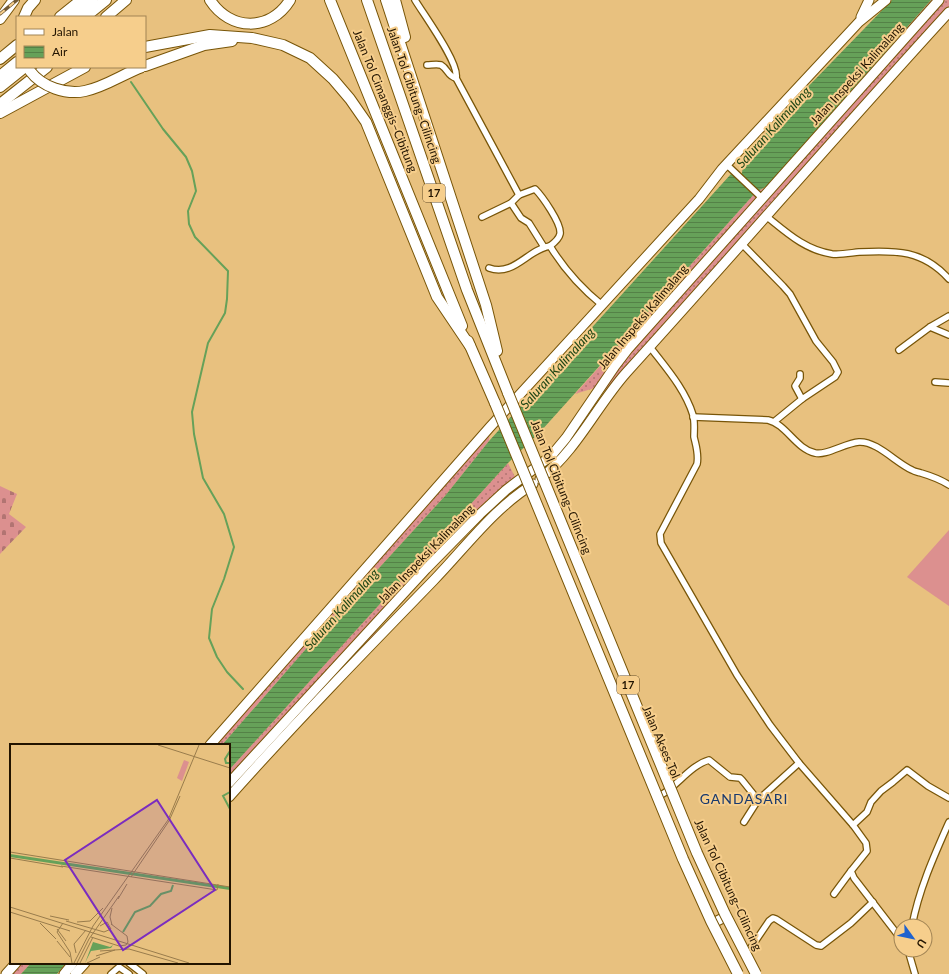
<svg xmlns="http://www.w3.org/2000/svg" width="949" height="974" font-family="Lato,sans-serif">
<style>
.grass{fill:url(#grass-dots)}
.cemetery{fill:url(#cemetery-stones)}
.garden{fill:#dc908f}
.water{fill:url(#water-rules)}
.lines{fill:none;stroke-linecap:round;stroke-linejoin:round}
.stream{stroke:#66a159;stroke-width:2}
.street-casing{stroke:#785508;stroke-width:8}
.primary-casing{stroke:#785508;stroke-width:11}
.highway-casing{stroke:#785508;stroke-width:12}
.street{stroke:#fff;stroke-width:5.5}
.primary{stroke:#fff;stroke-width:9}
.highway{stroke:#fff;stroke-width:10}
.rail-casing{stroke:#715933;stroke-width:3.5}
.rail{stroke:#f6ce8c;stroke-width:2;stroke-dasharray:6;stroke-linecap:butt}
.highway-bridge-casing{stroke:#785508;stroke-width:12;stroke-linecap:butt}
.highway-bridge{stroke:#fff;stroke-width:10}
.labels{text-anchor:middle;stroke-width:4;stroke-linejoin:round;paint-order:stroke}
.shield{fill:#f6ce8c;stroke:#624c2a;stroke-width:1}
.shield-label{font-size:11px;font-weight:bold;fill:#221400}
.street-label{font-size:12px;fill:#221400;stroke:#f6ce8c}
.water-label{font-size:13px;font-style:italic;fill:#1f4615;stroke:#f6ce8c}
.quarter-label{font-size:14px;letter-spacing:1px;fill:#18396e;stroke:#f6ce8c}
.inset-river{fill:none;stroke:#66a159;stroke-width:2}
.inset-road{fill:none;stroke:#997c4c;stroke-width:1}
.view{fill:#7b2cbf;fill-opacity:0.15;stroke:#7b2cbf;stroke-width:2}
.inset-edge{fill:none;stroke:#221400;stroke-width:2}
</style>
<defs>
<pattern id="grass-dots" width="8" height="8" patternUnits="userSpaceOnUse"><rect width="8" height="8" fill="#dc908f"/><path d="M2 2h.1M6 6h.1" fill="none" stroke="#b27472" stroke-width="1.8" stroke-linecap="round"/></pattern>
<pattern id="cemetery-stones" width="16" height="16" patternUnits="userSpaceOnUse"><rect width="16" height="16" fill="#dc908f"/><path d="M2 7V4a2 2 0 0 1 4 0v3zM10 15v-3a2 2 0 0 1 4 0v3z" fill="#b27472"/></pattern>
<pattern id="water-rules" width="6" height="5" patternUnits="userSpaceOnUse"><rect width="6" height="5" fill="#66a159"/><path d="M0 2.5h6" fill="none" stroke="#548247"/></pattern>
</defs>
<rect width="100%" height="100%" fill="#e8c17f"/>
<!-- grass -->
<g class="grass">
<path d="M931 0H949V12L610 393 601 386 575 394 756 192 767 186Z"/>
<path d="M490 427 489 441 445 496 326 626 222 745H210Z"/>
<path d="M508 463 517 481 372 628 380 636 229 797V770Z"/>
<path d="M16 963H31L21 974H6Z"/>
</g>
<!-- cemetery -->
<path class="cemetery" d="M0 486 17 494 9 514 26 527 0 554Z"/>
<!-- garden -->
<path class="garden" d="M949 530V606L907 577Z"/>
<!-- water -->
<g class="water">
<path d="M892 0H931L767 186 756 192 541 431 508 463 229 770V745H222L326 626 445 496 489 441 731 174 737 178 742 173 744 158 800 95Z"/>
<path d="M31 963H66L57 974H21Z"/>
</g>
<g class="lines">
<!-- stream -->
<path class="stream" d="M131 82 163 129 186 157 192 171 196 191 188 211 189 224 195 237 228 271 227 299 225 313 208 343 192 412 194 434 203 478 224 514 234 547 224 579 212 609 209 638 217 657 227 672 243 689"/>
<!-- street casing -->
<g class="street-casing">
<g id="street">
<path d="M415 0C424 15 460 64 456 78L519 195"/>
<path d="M427 65C431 65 437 64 441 65 448 69 448 77 456 78"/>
<path d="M726 164 763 199"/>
<path d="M511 203 521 218 529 223 544 247"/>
<path d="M766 216C786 232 805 250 832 254 840 255 850 253 859 252 896 250 923 250 949 279"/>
<path d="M482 217 511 203 519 195 535 189C542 196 562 224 560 234 559 239 554 243 550 246"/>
<path d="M742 244 783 286 790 294 816 341 833 362 838 372 835 377 802 399 775 421"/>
<path d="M489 268C514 277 528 249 550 246 564 269 581 288 602 305"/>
<path d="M930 327 949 335"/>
<path d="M650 347C666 368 685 389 693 415 695 422 694 430 694 437 696 446 699 454 697 464L660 534 661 543 737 675 770 725 799 763 853 825 866 843 867 851 851 871 854 878 901 939"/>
<path d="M899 350 930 327 949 316"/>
<path d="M800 374V378L795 386 802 399"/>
<path d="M935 382 949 383"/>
<path d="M693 417 768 420C786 424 796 449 815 453 826 456 845 443 859 442 877 441 896 463 912 470 915 472 918 472 921 473 931 476 940 479 949 485"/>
<path d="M661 795C677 786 691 765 709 760L730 777 740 778 742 780 758 800"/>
<path d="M744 822 758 800 799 763"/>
<path d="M853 825 867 812 871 802 881 791 893 782 907 770 928 786 949 798"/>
<path d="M834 894 851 871"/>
<path d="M912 926C919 889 934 856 949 822"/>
<path d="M908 950 915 974"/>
<path d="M746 955 769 921 773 918 776 919 816 945 821 946 851 923 873 902"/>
<path d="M129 963 143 974"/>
<path d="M111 974 119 967 129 974"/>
</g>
</g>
<!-- primary casing -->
<g class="primary-casing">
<g id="primary">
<path d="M861 17 869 0"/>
<path d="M540 479C577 450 596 407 626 373 735 253 840 131 949 12"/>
<path d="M210 745 490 427 699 199 722 169 859 22 886 0"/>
<path d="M229 783 426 569 480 514 506 490 551 456 566 438 615 366 628 349 939 0"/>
<path d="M229 797C295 723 364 652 433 581 466 547 493 509 533 484"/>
<path d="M715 922 723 918"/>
<path d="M6 974 16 963"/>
<path d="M64 974 73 963"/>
<path d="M75 974 85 963"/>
</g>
</g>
<!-- highway casing -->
<g class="highway-casing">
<g id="highway">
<path d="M210 0C230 31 270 32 290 0"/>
<path d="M330 0 462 326"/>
<path d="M367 0 467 290 508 393"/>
<path d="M386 0 486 305 497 351"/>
<path d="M395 0 405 37"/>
<path d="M24 17 28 8 35 0"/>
<path d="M60 17 81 0"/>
<path d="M72 17 93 0"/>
<path d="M85 17 106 0"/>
<path d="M106 17 126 0"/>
<path d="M0 19 14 0"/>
<path d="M145 47 210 35 252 38 283 45 310 58 333 79 350 99 366 122 437 297 470 346"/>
<path d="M0 59 17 45"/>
<path d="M145 66 204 45 232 41"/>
<path d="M0 76 17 62"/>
<path d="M0 87 25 67"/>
<path d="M0 104 47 67"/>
<path d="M0 113 85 67"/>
<path d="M468 341 495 403"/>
</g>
</g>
<!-- street -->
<use href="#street" class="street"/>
<!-- primary -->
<use href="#primary" class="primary"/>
<!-- highway -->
<use href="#highway" class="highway"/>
<!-- rail casing -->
<g class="rail-casing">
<path id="rail" d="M0 14 17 0"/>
</g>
<!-- rail -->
<use href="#rail" class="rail"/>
<!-- highway-bridge casing -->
<g class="highway-bridge-casing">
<g id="highway-bridge">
<path d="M30 71C42 87 66 95 85 91 105 87 123 74 142 67"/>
<path d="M508 393 697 853 725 914 756 974"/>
<path d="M495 403 683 859 711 921 738 974"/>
</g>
</g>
<!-- highway-bridge -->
<use href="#highway-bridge" class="highway-bridge"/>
</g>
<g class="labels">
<!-- shield labels -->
<g class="shield">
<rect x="423" y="184" width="22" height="18" rx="3"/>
<rect x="617" y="676" width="22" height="18" rx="3"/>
</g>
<g class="shield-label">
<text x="434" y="197">17</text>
<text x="628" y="689">17</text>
</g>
<!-- street labels -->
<g class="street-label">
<text transform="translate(857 74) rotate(-48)" y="4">Jalan Inspeksi Kalimalang</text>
<text transform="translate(414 95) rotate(71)" y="4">Jalan Tol Cibitung–Cilincing</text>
<text transform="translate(385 101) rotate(68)" y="4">Jalan Tol Cimanggis–Cibitung</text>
<text transform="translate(643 317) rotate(-50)" y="4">Jalan Inspeksi Kalimalang</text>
<text transform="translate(561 487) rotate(68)" y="4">Jalan Tol Cibitung–Cilincing</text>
<text transform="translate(426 554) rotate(-46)" y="4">Jalan Inspeksi Kalimalang</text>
<text transform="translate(661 742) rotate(67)" y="4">Jalan Akses Tol</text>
<text transform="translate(728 885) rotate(65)" y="4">Jalan Tol Cibitung–Cilincing</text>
</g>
<!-- water labels -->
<g class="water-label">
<text transform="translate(773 127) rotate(-48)" y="5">Saluran Kalimalang</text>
<text transform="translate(557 368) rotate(-48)" y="5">Saluran Kalimalang</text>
<text transform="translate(341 609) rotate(-48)" y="5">Saluran Kalimalang</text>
</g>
<!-- quarter labels -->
<g class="quarter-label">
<text x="744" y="804">GANDASARI</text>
</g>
</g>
<!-- overview -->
<g transform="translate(10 744)">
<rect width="220" height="220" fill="#e8c17f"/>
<path d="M174 16 179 18 172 37 167 34Z" fill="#dc908f"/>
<path d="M0 110 220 143V146L0 113ZM83 198 100 203 103 201 101 204 81 207 75 219Z" fill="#66a159"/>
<path class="inset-river" d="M220 7 215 15 216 19H220M220 48 213 52 220 65M113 188 125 168 140 162 151 150 161 147 163 141"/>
<path class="inset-road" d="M148 1 220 24M0 108 220 143M0 114 53 123M51 122 207 146 208 140M121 133 159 77 170 52M108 155 117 140M0 163 179 219M0 168 60 187M40 172 59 176M56 177 94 188 101 185 97 178 90 182M67 178 80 177 93 164M30 179 46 195M53 179 47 188 60 208 62 219M102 181 100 173 102 164M47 185 56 197M81 193 109 202 116 201 118 198 117 192 101 180M47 197 60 213M90 207 119 205 168 219M66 209 64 200 76 186M86 212 105 206M64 219 83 182 158 76 189 1M67 219 79 195 109 152M70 219 83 193M77 219 90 213"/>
<path class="view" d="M147 56 205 146 113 206 55 116Z"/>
<rect width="220" height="220" class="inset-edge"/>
</g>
<!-- legend -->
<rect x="16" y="16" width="130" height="52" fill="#f6ce8c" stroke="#a18454"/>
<rect x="24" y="29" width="20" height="6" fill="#ffffff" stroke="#a18454"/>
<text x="52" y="36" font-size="12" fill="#221400">Jalan</text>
<rect x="24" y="46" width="20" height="12" fill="url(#water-rules)" stroke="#a18454"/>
<text x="52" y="56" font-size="12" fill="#221400">Air</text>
<!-- north arrow -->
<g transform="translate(913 938) rotate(123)"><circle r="19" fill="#f6ce8c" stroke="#a18454"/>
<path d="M0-3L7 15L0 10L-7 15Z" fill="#1f62ce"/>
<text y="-6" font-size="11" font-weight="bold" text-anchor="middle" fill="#221400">U</text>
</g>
</svg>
